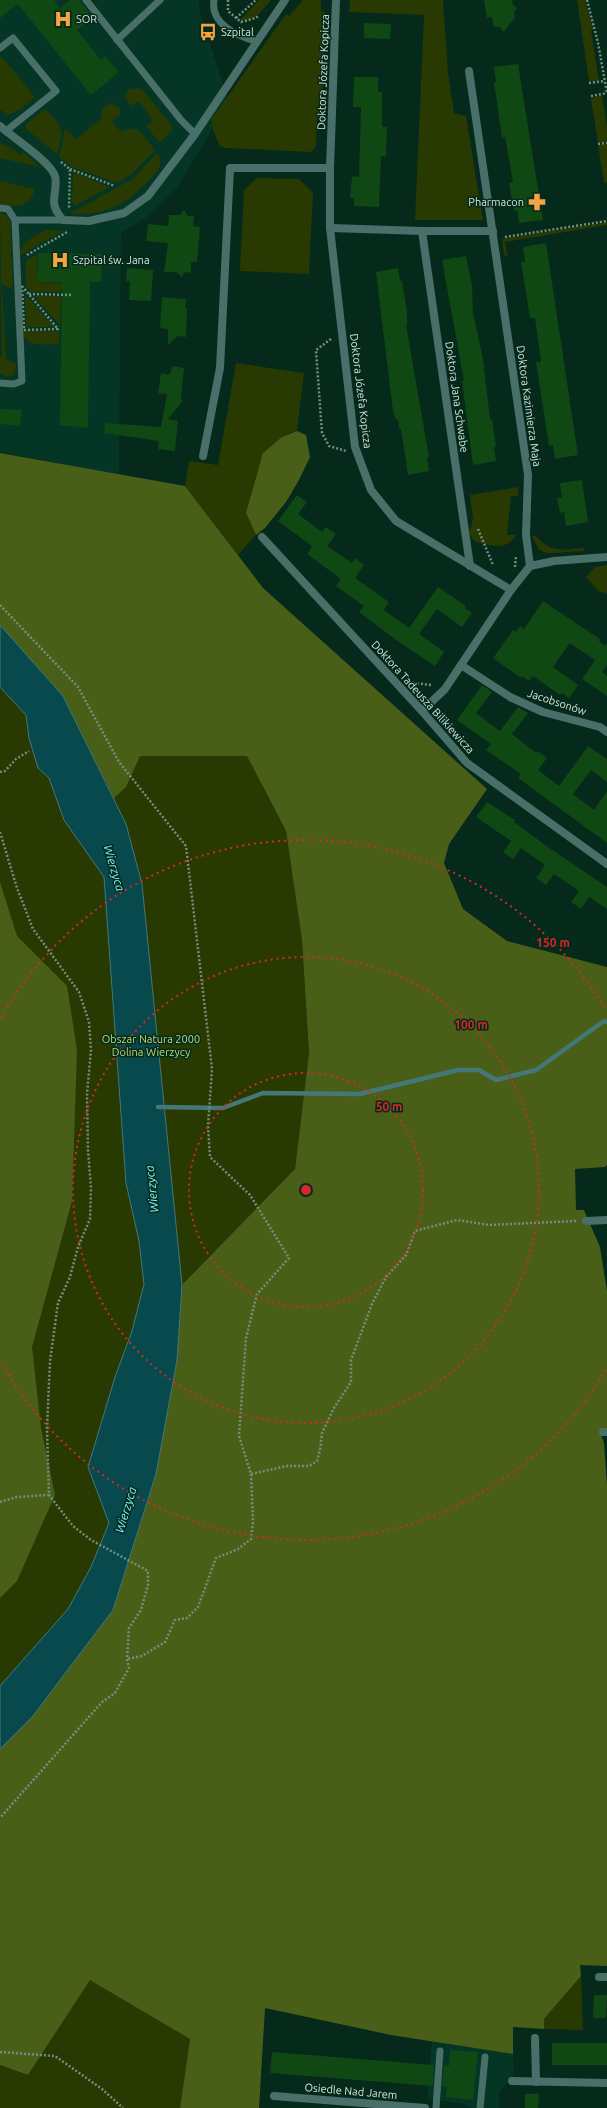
<svg xmlns="http://www.w3.org/2000/svg" width="607" height="2108" font-family="Ubuntu,sans-serif">
<style>
.built{fill:#053524}
.green{fill:#293902}
.forest{fill:#495f17}
.water{fill:#07494d;stroke:#447878}
.lines{fill:none;stroke-linecap:round;stroke-linejoin:round}
.stream{stroke:#447878;stroke-width:4.5}
.building{fill:#104814}
.path{stroke:#738e82;stroke-width:2.5;stroke-dasharray:2 2;stroke-linecap:butt}
.lane{stroke:#486f68;stroke-width:7}
.street{stroke:#486f68;stroke-width:8}
.ring{fill:none;stroke:#d62828;stroke-width:2;stroke-dasharray:2 4}
.labels{text-anchor:middle;stroke-width:3;stroke-linejoin:round;paint-order:stroke}
.poi-label{font-size:11px;fill:#d2e5db;stroke:#05291b;text-anchor:start}
.street-label{font-size:11px;fill:#d2e5db;stroke:#05291b}
.park-label{font-size:11px;fill:#b9dc7a;stroke:#05291b}
.water-label{font-size:12px;font-style:italic;fill:#82f3fb;stroke:#05291b}
.centre{fill:#d62828;stroke:#05291b;stroke-width:2}
.ring-label{font-size:12px;text-anchor:middle;font-weight:bold;fill:#d62828;stroke:#05291b;stroke-width:3;stroke-linejoin:round;paint-order:stroke}
</style>
<rect width="100%" height="100%" fill="#05291b"/>
<!-- built -->
<g class="built">
<path d="M0 0H199L200 13 229 102 177 188 149 216 121 233 119 475 0 452Z"/>
<path d="M432 2040 513 2054 514 2075 499 2092V2108H470L463 2104 427 2099Z"/>
</g>
<!-- green -->
<g class="green">
<path d="M259 0H271C263 9 254 24 240 20Z"/>
<path d="M303 0H321V12H325L322 117H317L316 146 311 152 225 148 220 146 213 130 211 120 286 14 289 16Z"/>
<path d="M350 0H447L443 1 448 73 454 113 466 116 483 220H415L424 15 349 12Z"/>
<path d="M577 0H585L593 29 591 30 599 81H589Z"/>
<path d="M2 57 35 97 21 109 8 115 0 109V58Z"/>
<path d="M128 88 130 90 137 88 142 89 172 126 173 129 160 143 146 126 153 120 139 101 131 106 125 98Z"/>
<path d="M602 95 607 126V142L598 143 591 98Z"/>
<path d="M112 103 120 108V115L112 121 121 132C139 122 144 137 155 150L132 174 117 183 72 167 59 157 65 129 76 139 101 119 102 108Z"/>
<path d="M43 110H47L60 126 59 128 62 132 57 154 25 128 27 123Z"/>
<path d="M0 142 5 146 7 145 21 155 23 152 40 167 0 158Z"/>
<path d="M607 144V182L604 183 598 145Z"/>
<path d="M157 153C160 157 161 160 160 165 157 176 128 201 118 205 105 212 87 215 73 214V212L134 178Z"/>
<path d="M73 172 110 187 76 205 72 202Z"/>
<path d="M257 178 299 179 313 193 309 274 240 271 244 190Z"/>
<path d="M0 181 35 189C29 209 18 207 0 204Z"/>
<path d="M0 212 6 215 10 221 13 290 2 284 6 359 16 364 14 375 8 377 0 374V356H2Z"/>
<path d="M607 222V225L505 242 508 257 504 255 502 239Z"/>
<path d="M47 230 63 231 19 256C20 243 36 234 47 230Z"/>
<path d="M37 254V282L71 283V292H30L26 286V261Z"/>
<path d="M25 294 54 327H26Z"/>
<path d="M33 296H61L60 325Z"/>
<path d="M23 331H59V344C46 344 24 349 23 331Z"/>
<path d="M236 363 304 373 297 430 282 437 246 513 256 535 238 555 185 486 189 461 218 465Z"/>
<path d="M519 487 518 496H511L507 535H516C507 552 489 545 474 541L469 533 473 519 470 495Z"/>
<path d="M0 488 249 747 263 788 286 831 302 940 309 1053 295 1169 280 1185 168 1553 0 1809Z"/>
<path d="M532 536H536C550 553 563 550 584 548V551L556 553H546L539 550Z"/>
<path d="M607 565V594L598 591 586 577 595 567Z"/>
<path d="M581 1976 583 2030 544 2029V2019Z"/>
<path d="M90 1979 190 2039 180 2108H0V2065L28 2075Z"/>
</g>
<!-- forest -->
<g class="forest">
<path d="M297 431 306 435 310 457 299 480 286 502 265 528 256 535 246 513 263 453 282 437Z"/>
<path d="M0 453 185 486 263 588 487 789 449 844 444 863 463 909 507 941 607 967V1165L605 1167 575 1169 576 1210H584L600 1247 607 1291V1430L601 1434 604 1443 607 1485V1966L580 1965 581 1976 544 2019V2029L513 2027V2054L391 2035 265 2008 259 2108H180L190 2039 90 1980 28 2075 0 2065V1749L33 1716 113 1610 156 1474 177 1360 182 1285 295 1169 309 1053 302 940 286 831 247 756H140L126 787 114 798 63 696 0 625Z"/>
<path d="M0 882 17 936 67 986 77 1050 72 1201 32 1347 41 1428 55 1495 17 1581 0 1598Z"/>
</g>
<!-- water -->
<path class="water" d="M0 625 63 696 126 824 142 884 182 1285 177 1360 156 1474 113 1610 33 1716 0 1749V1686L68 1609 91 1567 109 1523 88 1467 115 1377 132 1331 144 1284 139 1241 126 1183 104 877 64 820 49 778 38 768 29 738 26 715 0 687Z"/>
<g class="lines">
<!-- stream -->
<path class="stream" d="M158 1107 223 1108 263 1093 360 1094 458 1070H479L496 1080 536 1070 604 1021 607 1022"/>
</g>
<!-- building -->
<g class="building">
<path d="M0 0H54L60 8 70 0H79L93 18 77 30 101 60 105 56 119 72 91 95 18 4 0 18Z"/>
<path d="M484 0H512L513 5 517 8 514 12 515 17 504 32 500 27H494L492 17 487 18Z"/>
<path d="M364 23 391 24 390 39 364 38Z"/>
<path d="M518 64 543 220 519 223 517 210 514 211 509 183 513 182 505 137 502 138 494 82H496L494 67Z"/>
<path d="M354 77H378V92H382V127H387L386 156H381L379 207 354 206V198H350L352 176 359 177 361 107H353Z"/>
<path d="M184 210 188 216H194L193 226 200 227 197 262H191V273L184 272 182 277 176 272H164L168 243 146 241 148 224 168 226 169 215H180Z"/>
<path d="M546 243 578 455 555 459 553 445 549 446 536 362H541L539 347 535 318H530L521 262H525L523 247Z"/>
<path d="M38 253 102 254 101 282H90L88 428 60 425 62 282H37Z"/>
<path d="M466 256 472 285 473 313 483 359 490 419H492L496 447H494L496 461 473 465 462 381H464L442 260Z"/>
<path d="M127 268 153 270 151 301 129 300 130 281H126Z"/>
<path d="M398 268 400 281H402L407 312V325H406L429 457H427L429 471 408 475 401 429H399L398 419 396 420 393 411 376 272Z"/>
<path d="M162 297 186 299 185 308H187L186 337 177 336 168 345V329L160 328Z"/>
<path d="M172 366 184 368 181 396 182 402 168 419 178 421 175 451 158 449 159 441 104 433 105 423 161 427 167 394 158 393 161 373 170 375Z"/>
<path d="M0 409 22 410 20 426 0 424Z"/>
<path d="M582 480 588 522 566 526 564 512 560 513 557 498H562L560 483Z"/>
<path d="M297 495 307 502 298 514 322 532 326 527 336 534 327 546 352 563 355 558 364 565 355 578 389 602 384 610 409 628 438 587 466 606 465 608 472 613 462 627 437 609 419 634 444 652 435 666 399 642 359 612 364 606 336 586 341 579 307 554 312 546 278 521Z"/>
<path d="M543 601 600 639 599 641 605 646 607 643V665L602 672 607 676V696L582 679 603 649 595 660 570 643 562 654 553 667 578 685 569 698 562 693 560 695 533 676 529 681 522 676 521 678 493 658 513 630 516 632 520 626 524 629Z"/>
<path d="M482 685 492 692 476 713 500 731 518 707 528 713 512 734 536 753 537 751 547 758 538 770 559 786 588 746 607 759V782L591 770 573 794 594 810 607 791V843L518 778 521 774 486 750 491 744 457 720Z"/>
<path d="M487 802 515 820 514 822 548 847 607 887V909L589 897 581 909 571 902 579 891 554 874 546 885 536 878 545 865 521 848 513 859 503 852 511 841 476 817Z"/>
<path d="M594 1995H607L606 2018H593Z"/>
<rect x="552" y="2043" width="55" height="22"/>
<path d="M450 2050 478 2052 473 2100 446 2097 447 2087H442L444 2065 449 2066Z"/>
<path d="M272 2052 434 2065 433 2086 270 2073Z"/>
<path d="M525 2094H539L538 2108H525Z"/>
</g>
<g class="lines">
<!-- path -->
<g class="path">
<path d="M228 0V11L241 22 256 18 259 15"/>
<path d="M587 0 598 43 607 93"/>
<path d="M236 18 256 0"/>
<path d="M589 83 605 81"/>
<path d="M591 96 607 93"/>
<path d="M598 144 607 143"/>
<path d="M61 162 70 169 69 209"/>
<path d="M70 169 115 186"/>
<path d="M505 237 607 221"/>
<path d="M27 255 67 232"/>
<path d="M22 286 58 329 24 330Z"/>
<path d="M29 294 72 295"/>
<path d="M331 339 316 350 322 433 329 446 346 451"/>
<path d="M478 529 493 565"/>
<path d="M515 567 516 556"/>
<path d="M0 605 78 687 119 762 186 846 212 1069 208 1126 210 1157 250 1195 289 1258 257 1294 246 1338 239 1436 251 1474 253 1522 251 1539 238 1549 216 1558 198 1607 187 1618 175 1620 165 1642 142 1656 127 1659"/>
<path d="M413 683 432 685"/>
<path d="M0 772 5 771 16 759 29 751"/>
<path d="M0 832 17 888 33 929 79 992 89 1022 91 1050 87 1094 88 1150 91 1188 90 1219 78 1247 70 1277 58 1303 50 1361 47 1428 49 1495 73 1526 91 1540 148 1571V1585L141 1610 129 1628 127 1659 129 1668 115 1693 102 1702 0 1818"/>
<path d="M251 1474 287 1466H309L317 1461 320 1450 322 1433 334 1408 351 1382V1360L372 1304 386 1277 406 1255 415 1231 457 1220 489 1225 576 1221"/>
<path d="M0 1502 17 1497 49 1495"/>
<path d="M0 2052 55 2056 102 2089 123 2108"/>
</g>
<!-- lane -->
<g class="lane">
<path d="M86 0 181 120 195 134"/>
<path d="M214 0C210 24 237 36 256 41"/>
<path d="M117 40 160 0"/>
<path d="M0 48 13 38 56 91 6 131"/>
<path d="M0 208 8 209 15 220H63"/>
<path d="M0 383 14 384 22 381 15 220"/>
<path d="M436 2108 440 2051"/>
<path d="M480 2108 485 2057"/>
</g>
<!-- street -->
<g class="street">
<path d="M336 0 330 168V228L355 447 371 490 396 521 511 590"/>
<path d="M0 126C12 137 51 162 55 176 59 194 46 201 63 220L89 221 124 213 148 196 195 134 285 0"/>
<path d="M330 228 422 231H493"/>
<path d="M422 231 470 566"/>
<path d="M203 456 220 368 230 168H330"/>
<path d="M262 537 422 711 467 763 607 864"/>
<path d="M530 566 554 561 607 557"/>
<path d="M461 665 510 697 543 712 600 727 607 732"/>
<path d="M422 711 445 689 511 590 530 566 526 535 528 475 469 71"/>
<path d="M586 1221 607 1220"/>
<path d="M603 1432H607"/>
<path d="M599 1977H607"/>
<path d="M535 2038 536 2082"/>
<path d="M512 2081 607 2083"/>
<path d="M274 2096 425 2108"/>
</g>
</g>
<!-- distance rings -->
<g class="ring">
<circle cx="306" cy="1190" r="117"/>
<circle cx="306" cy="1190" r="233"/>
<path d="M606 1370A350 350 0 0 1 1 1362M1 1018A350 350 0 0 1 606 1010"/>
</g>
<!-- icons -->
<defs>
<g id="hospital-bare" transform="scale(1.38)"><path d="M-5-5h3v3.5h4V-5h3V5h-3V1.5h-4V5h-3Z" fill="#f4a443" stroke="#05291b" stroke-width="2.5" paint-order="stroke"/></g>
<g id="bus-bare" transform="scale(1.38)"><path d="M-5-6H5V4H4V6H2V4H-2V6H-4V4H-5ZM-3.5-4V0h7V-4ZM-3.5 1.2v1.5H-2V1.2ZM2 1.2v1.5H3.5V1.2Z" fill="#f4a443" stroke="#05291b" stroke-width="2.5" paint-order="stroke"/></g>
<g id="pharmacy-bare" transform="scale(1.38)"><path d="M-2-6h4v4h4v4h-4v4h-4v-4h-4v-4h4Z" fill="#f4a443" stroke="#05291b" stroke-width="2.5" paint-order="stroke"/></g>
</defs>
<g fill-rule="evenodd">
<use href="#hospital-bare" x="63" y="19"/>
<use href="#bus-bare" x="208" y="32"/>
<use href="#pharmacy-bare" x="537" y="202"/>
<use href="#hospital-bare" x="60" y="260"/>
</g>
<g class="labels">
<!-- poi labels -->
<g class="poi-label">
<text x="76" y="23">SOR</text>
<text x="221" y="36">Szpital</text>
<text x="524" y="206" text-anchor="end">Pharmacon</text>
<text x="73" y="264">Szpital św. Jana</text>
</g>
<!-- street labels -->
<g class="street-label">
<text transform="translate(323 72) rotate(-88)" y="4">Doktora Józefa Kopicza</text>
<text transform="translate(361 391) rotate(83)" y="4">Doktora Józefa Kopicza</text>
<text transform="translate(457 397) rotate(82)" y="4">Doktora Jana Schwabe</text>
<text transform="translate(529 406) rotate(82)" y="4">Doktora Kazimierza Maja</text>
<text transform="translate(423 697) rotate(48)" y="4">Doktora Tadeusza Bilikiewicza</text>
<text transform="translate(557 702) rotate(18)" y="4">Jacobsonów</text>
<text transform="translate(351 2091) rotate(5)" y="4">Osiedle Nad Jarem</text>
</g>
<!-- park labels -->
<g class="park-label">
<text x="151" y="1043">Obszar Natura 2000<tspan x="151" dy="13">Dolina Wierzycy</tspan></text>
</g>
<!-- water labels -->
<g class="water-label">
<text transform="translate(114 868) rotate(74)" y="4">Wierzyca</text>
<text transform="translate(152 1189) rotate(-96)" y="4">Wierzyca</text>
<text transform="translate(126 1510) rotate(-73)" y="4">Wierzyca</text>
</g>
</g>
<circle cx="306" cy="1190" r="6" class="centre"/>
<g class="ring-label">
<text x="553" y="947">150 m</text>
<text x="471" y="1029">100 m</text>
<text x="389" y="1111">50 m</text>
</g>
</svg>
